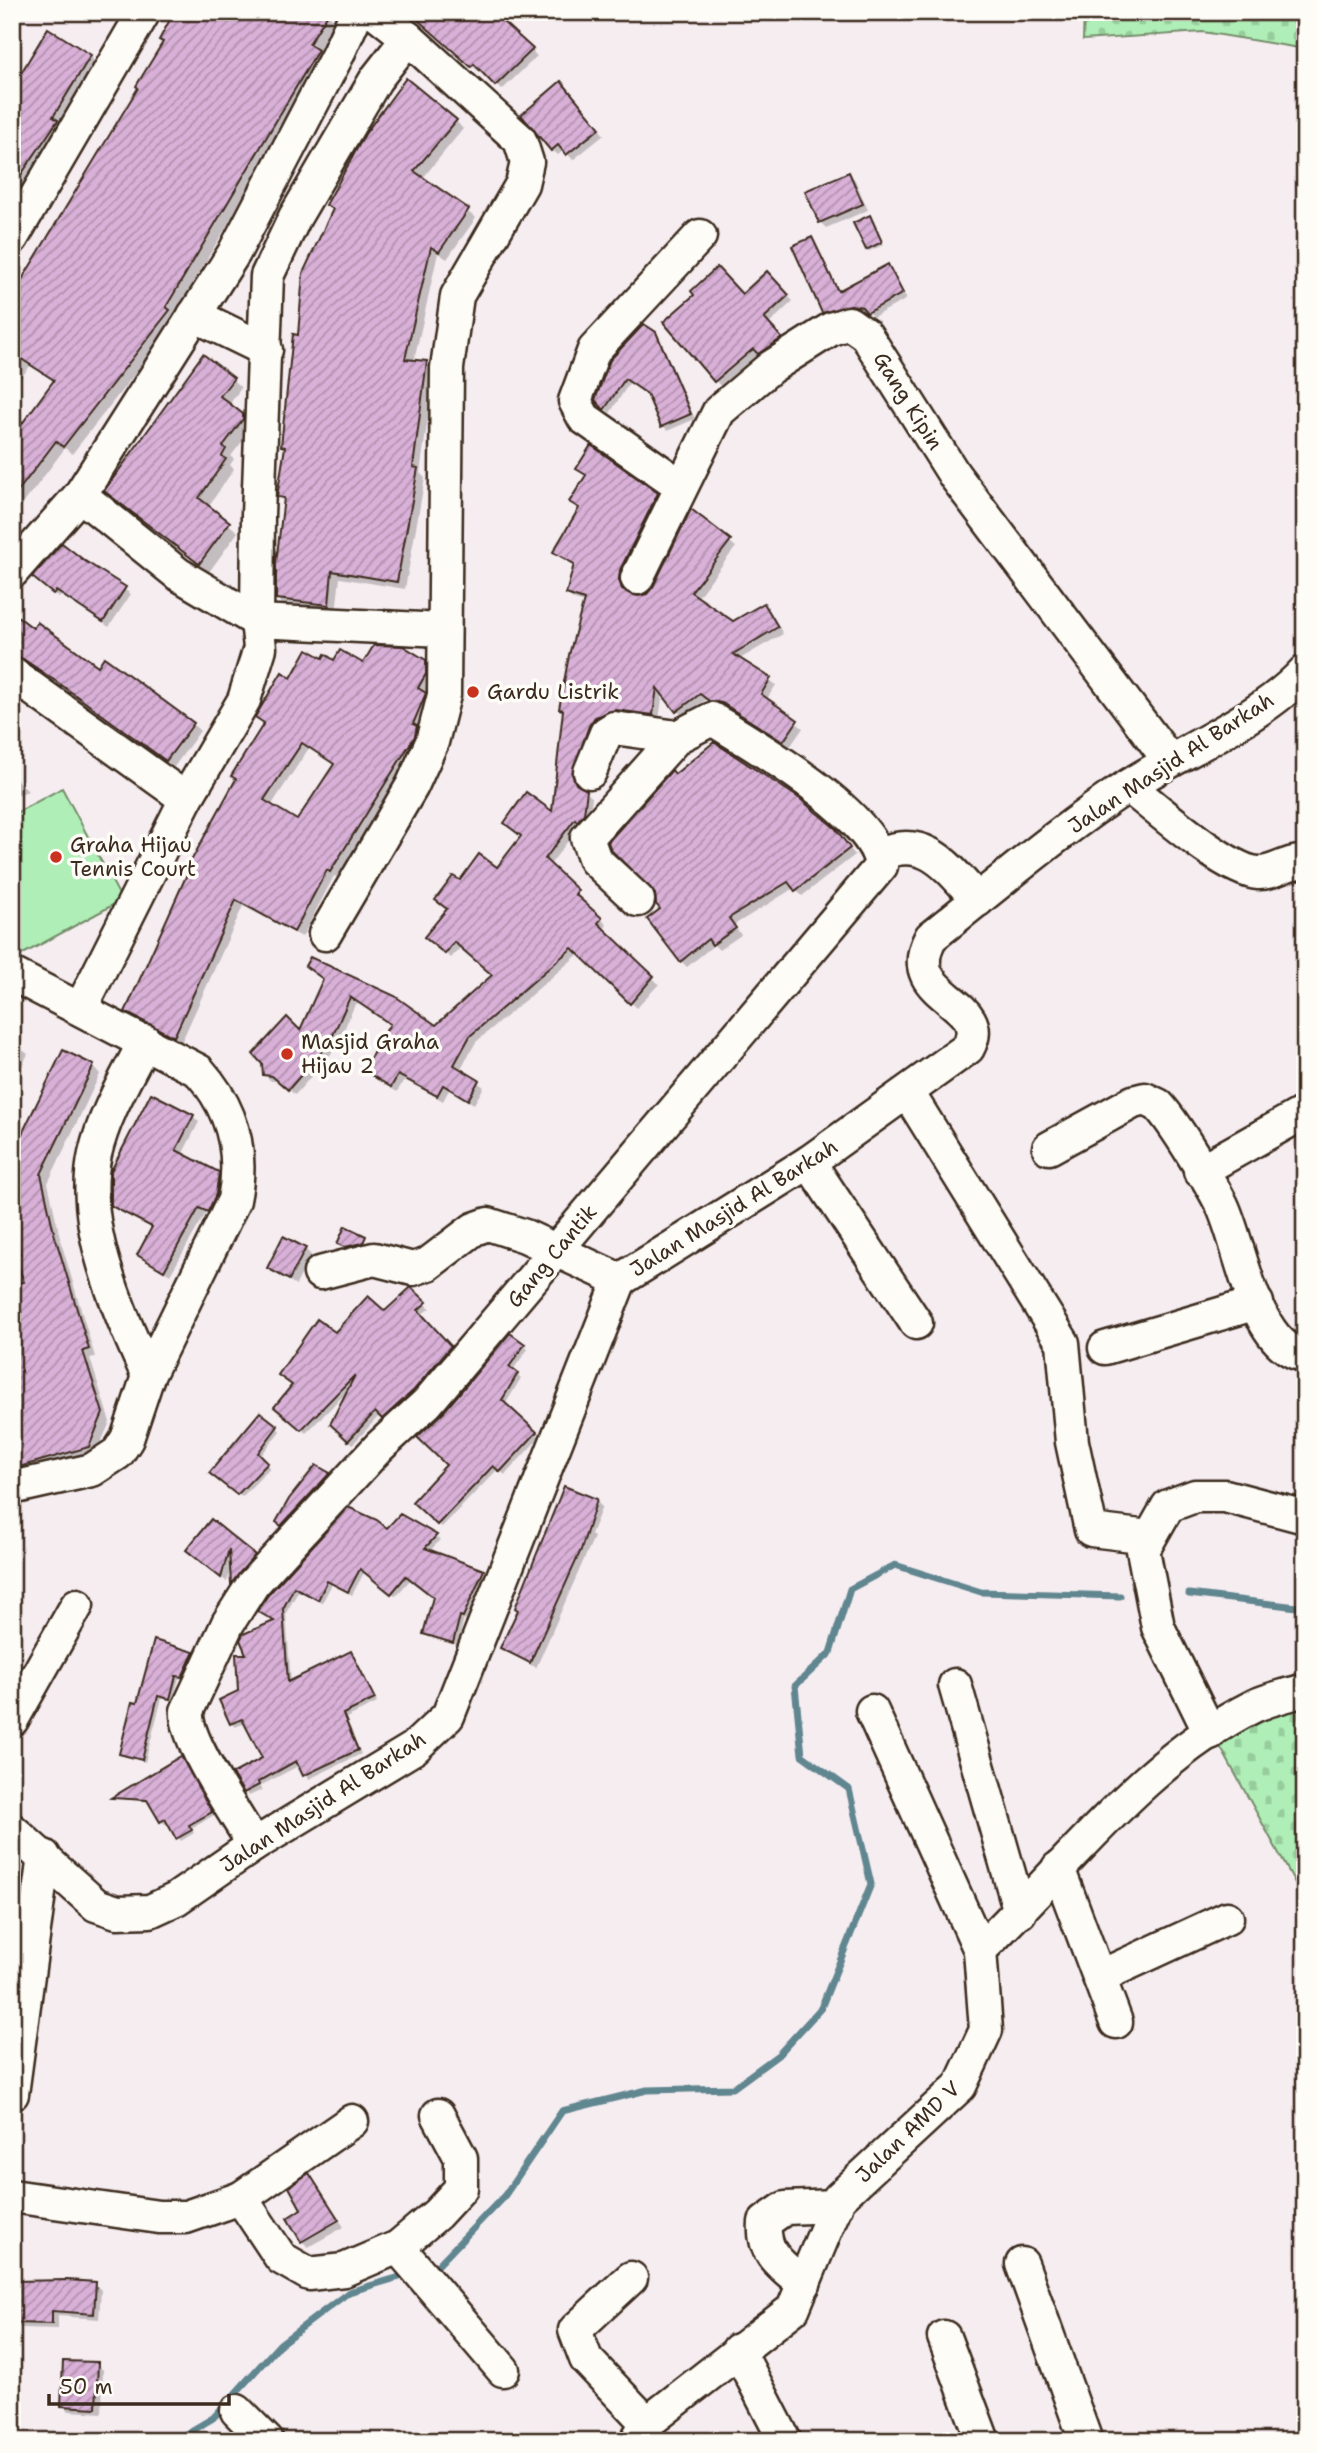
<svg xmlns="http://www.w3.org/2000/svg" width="1317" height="2453" font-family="'Shantell Sans',sans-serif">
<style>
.grass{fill:#afefb7;stroke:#758c6a;stroke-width:2}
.cemetery{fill:url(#cemetery-stones);stroke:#758c6a;stroke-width:2}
.shadow{fill:#0003;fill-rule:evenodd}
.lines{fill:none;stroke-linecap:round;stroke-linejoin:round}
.stream{stroke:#618690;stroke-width:7}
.building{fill:url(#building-hatch);stroke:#3b2a1e;stroke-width:2;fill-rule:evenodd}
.minor-casing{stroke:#3b2a1e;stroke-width:37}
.minor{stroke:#fdfcf7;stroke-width:32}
.poi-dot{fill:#c8321e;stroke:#fdfcf7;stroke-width:2.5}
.labels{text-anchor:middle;stroke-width:7;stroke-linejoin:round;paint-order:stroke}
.street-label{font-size:21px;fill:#3b2a1e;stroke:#fdfcf7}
.poi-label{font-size:21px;fill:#3b2a1e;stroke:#fdfcf7;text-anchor:start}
</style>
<defs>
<pattern id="cemetery-stones" width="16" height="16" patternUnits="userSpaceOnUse" patternTransform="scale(1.75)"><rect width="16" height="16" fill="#afefb7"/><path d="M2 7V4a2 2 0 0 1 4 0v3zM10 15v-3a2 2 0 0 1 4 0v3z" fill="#97cd9d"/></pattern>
<pattern id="building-hatch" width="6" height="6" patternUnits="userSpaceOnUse" patternTransform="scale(1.75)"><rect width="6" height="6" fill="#d9b0d7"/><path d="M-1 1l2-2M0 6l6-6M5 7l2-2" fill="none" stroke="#b18fae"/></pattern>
</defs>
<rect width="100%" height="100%" fill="#f6edf1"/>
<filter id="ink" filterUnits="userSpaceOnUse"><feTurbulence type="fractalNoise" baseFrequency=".0143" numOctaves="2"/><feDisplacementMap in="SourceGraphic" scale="14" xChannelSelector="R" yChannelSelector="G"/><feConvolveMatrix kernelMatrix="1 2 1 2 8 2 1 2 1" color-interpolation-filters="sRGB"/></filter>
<g filter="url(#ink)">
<!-- grass -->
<path class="grass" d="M62 788 122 900 12 960V815Z"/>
<!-- cemetery -->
<g class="cemetery">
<path d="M1084 12H1305V49L1203 32 1083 40Z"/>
<path d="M1305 1695V1901L1215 1737Z"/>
</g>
<!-- shadow -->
<g class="shadow">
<path d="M409 12H489L537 56 502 90 480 69 478 71Z"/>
<path d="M328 14 336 22 318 52 326 60 173 316 177 320 72 454 65 448 12 519V420L21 427 55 382 30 366 12 390V300L140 88 164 43Z"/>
<path d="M90 56 98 65 12 210V93Z"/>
<path d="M566 89 604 135 573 160 564 150 558 155 552 150Z"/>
<path d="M456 121 463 129 422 179 476 218 447 259 438 253 414 361 427 363 435 370 420 473 425 478 405 589 340 578 336 612 285 607 277 599 285 503 279 497 286 449 283 445 300 337 334 211 328 205Z"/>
<path d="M849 174 855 180 868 210 826 228 820 222Z"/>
<path d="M870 217 884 245 869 251 867 249Z"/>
<path d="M811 239 840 292 887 266 907 299 873 317 868 311 857 309 829 317 824 312Z"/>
<path d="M766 274 793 301 768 325 786 345 765 359 760 354 721 387 666 322 742 297Z"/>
<path d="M655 333 660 339 695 419 667 431 649 395 630 382 610 413 600 404Z"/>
<path d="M232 379 241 388 229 405 252 425V429L231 456 234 459 230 465 234 469 208 507 238 532 209 572 116 500Z"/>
<path d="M579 469 657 494 663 500 626 576V593L637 598 648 595 655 588 692 512 736 547 697 598 733 623 764 605 770 611 783 634 738 660 776 685 766 700 803 728 790 747 729 709 717 707 707 699 683 717 663 692 659 720 595 732 577 781 580 788 592 797 589 820 581 824 549 866 607 925 603 930 659 984 637 1008 580 953 476 1042 460 1070 484 1087 474 1104 449 1090 443 1101 405 1079 397 1092 371 1076 365 1070 391 1025 356 1002 336 1048 295 1095 280 1081H271L265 1075 300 1033 324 980 307 966 436 1027 494 975 461 947 451 958 433 943 460 883 497 869 553 814 565 712 561 709 585 603 574 600 567 594 575 566 555 552 580 509 572 502 587 476Z"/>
<path d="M84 563 131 594 109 627 62 595 59 598 40 583Z"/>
<path d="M34 630 193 724 200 731 174 767 69 690 12 656Z"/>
<path d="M323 660 364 665 425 661 432 669V682L425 694 432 701 421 743 337 877 334 876 302 937 243 906 181 1043 134 1019 127 1012 265 725 257 717 292 680ZM309 748 335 765 298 823 271 806Z"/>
<path d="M676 776 841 837 855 855 802 896 794 888 734 925 741 935 719 950 714 945 687 967 681 961 663 909Z"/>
<path d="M12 778 17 780 28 791 12 797Z"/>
<path d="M12 1043 28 1054 12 1086Z"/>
<path d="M93 1066 100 1074 48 1183 61 1242 95 1357 90 1358 110 1422 96 1454 12 1478V1172Z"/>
<path d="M193 1116 199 1122 182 1155 224 1180 214 1217 206 1213 170 1275 139 1255 153 1229 113 1205Z"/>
<path d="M365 1238V1245L349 1249 342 1246Z"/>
<path d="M305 1249 311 1255 296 1285 269 1268Z"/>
<path d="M411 1289 430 1308 421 1315 454 1351 388 1422 380 1415 353 1444 332 1424 348 1391 306 1433 280 1411 335 1334 385 1314Z"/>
<path d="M524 1345 528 1349 512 1371 521 1378 505 1405 540 1437 505 1475 498 1469 442 1527 415 1502 449 1465 419 1437Z"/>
<path d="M277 1427 280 1431 260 1457 270 1468 242 1497 215 1476Z"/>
<path d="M316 1467 333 1479 287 1530 278 1522Z"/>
<path d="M596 1501 602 1507 591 1534 594 1537 536 1668 502 1648Z"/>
<path d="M401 1516 440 1540 429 1552 487 1576 467 1620 464 1619 457 1645 425 1633 435 1598 411 1579 396 1596 365 1571 352 1595 332 1584 322 1603 299 1590 286 1613 291 1683 351 1654 377 1703 346 1718 361 1754 309 1779 300 1765 260 1786 262 1790 249 1796 235 1775 265 1759 246 1723 235 1727 231 1723 249 1655 275 1622 259 1611 269 1596 387 1530Z"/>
<path d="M211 1522 259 1562 238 1589 233 1584 231 1567 227 1582 194 1555Z"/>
<path d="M155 1642 196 1657 186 1680 179 1678 173 1701 162 1698 145 1762 121 1753 139 1706Z"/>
<path d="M181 1759 214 1815 191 1829 194 1833 181 1841 169 1822 165 1824 161 1821 150 1802 114 1798Z"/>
<path d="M309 2175 344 2227 308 2247 302 2241Z"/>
<path d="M95 2284 101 2290 99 2319 58 2316V2329L21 2328 16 2322Z"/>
<path d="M97 2364 103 2370 102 2413 69 2411 63 2406Z"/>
</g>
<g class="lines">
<!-- stream -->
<g class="stream">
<path d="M1189 1594 1305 1608"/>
<path d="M428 2268 437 2266 505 2195 562 2111 647 2090 733 2088 778 2055 821 2008 871 1884 849 1789 802 1755 795 1686 830 1653 850 1589 895 1565 981 1592 1120 1596"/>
<path d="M174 2441 213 2418 280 2344 349 2292 410 2274"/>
</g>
</g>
<!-- building -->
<g class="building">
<path d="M174 12H329L309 44 318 50 166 307 170 310 63 447 56 441 12 499V418L21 425 54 380 12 353V296L138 88 136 86 163 42 159 40Z"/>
<path d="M409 12H492L533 49 495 86 474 64 471 67Z"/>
<path d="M48 28 91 55 53 117 58 120 12 188V88Z"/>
<path d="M406 78 457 120 414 171 469 209 439 252 431 247 405 359 427 361 413 467 418 468 397 582 332 571 329 605 276 599V563L284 498 277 497 285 447 281 446 293 334 298 335 303 273 333 209 326 205 365 134Z"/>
<path d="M561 81 600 128 566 155 558 145 551 151 521 115Z"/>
<path d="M849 172 863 204 819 223 805 191Z"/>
<path d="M870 215 882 242 866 250 853 223Z"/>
<path d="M812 237 838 291 888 264 903 293 867 313 862 307 851 305 822 313 792 246Z"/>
<path d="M717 267 742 294 767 271 789 295 764 318 782 338 758 354 753 349 714 382 663 322 694 295 691 291Z"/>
<path d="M644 324 656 332 691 414 661 427 647 394 625 379 604 410 595 400 610 360Z"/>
<path d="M203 354 234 378 220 396 243 414V419L223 446 226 449 222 456 226 459 199 498 230 522 199 564 104 491Z"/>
<path d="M591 445 658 493 620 570 619 580 622 589 638 596 647 594 653 587 691 509 731 540 691 592 733 621 764 603 778 627 733 654 771 678 761 694 798 720 783 742 722 703 709 701 700 694 676 712 657 688 653 715 616 710 595 717 589 726 572 774 576 784 587 790 584 814 577 822 575 819 545 859 578 890 575 894 602 918 598 923 654 976 630 1004 572 948 470 1036 454 1065 479 1080 468 1100 443 1085 437 1096 398 1075 391 1087 363 1070 390 1024 350 997 330 1042 288 1090 272 1076 263 1075 262 1064 253 1054 287 1017 300 1030 323 979 305 966 310 957 395 996 436 1025 492 975 454 942 445 954 424 937 447 909 435 900 453 876 460 880 479 854 497 867 521 836 504 823 526 792 552 811 563 710 559 709 569 655 584 600 566 594 574 564 553 552 579 508 569 502 586 475 576 469Z"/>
<path d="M62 543 85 561 126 587 103 622 56 591 53 594 32 577Z"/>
<path d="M12 612 33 628 37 622 98 666 104 657 194 723 166 761 60 684 23 659 12 656Z"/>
<path d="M374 645 403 646 426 660V674L418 688 426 693 413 724 417 726 415 736 330 872 327 870 294 932 236 900 174 1037 125 1012 188 872 186 870 236 779 231 776 264 723 255 717 282 672 291 678 307 649 323 658 325 654 334 660 340 650 363 663ZM302 743 334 764 297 820 264 800Z"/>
<path d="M714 742 799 798 835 828 850 848 795 891 788 882 729 918 736 928 712 945 708 939 680 962 647 919 660 909 656 904 655 894 611 850 608 842 672 770 675 774Z"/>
<path d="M63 1050 94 1065 41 1174 54 1233 89 1349 83 1351 103 1413 89 1447 12 1469V1284L24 1282 15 1256 20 1254 12 1216V1154Z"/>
<path d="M151 1093 194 1115 176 1150 219 1172 216 1194 208 1212 199 1208 164 1271 137 1255 152 1227 111 1206V1171Z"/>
<path d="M345 1226 366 1236 363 1243 345 1247 337 1244Z"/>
<path d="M283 1236 306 1248 289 1280 267 1268Z"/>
<path d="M411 1287 427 1302 418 1310 451 1346 414 1390 382 1419 375 1412 348 1441 330 1424 355 1375 301 1430 274 1407 292 1385 278 1375 317 1319 335 1332 368 1296 385 1311Z"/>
<path d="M510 1333 525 1344 509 1367 518 1373 502 1400 537 1432 500 1472 493 1466 437 1525 412 1502 446 1465 417 1437 441 1415Z"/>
<path d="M260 1412 278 1426 258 1453 268 1463 237 1495 209 1473Z"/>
<path d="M316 1465 330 1473 281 1526 276 1522 289 1499Z"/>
<path d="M564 1486 597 1499 581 1550 530 1663 500 1648 518 1610 515 1608Z"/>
<path d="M348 1507 377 1520 387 1528 400 1514 437 1535 425 1548 484 1570 463 1617 460 1616 453 1643 423 1634 433 1597 406 1576 391 1594 360 1569 348 1592 327 1581 318 1600 294 1587 283 1609 288 1682 351 1651 375 1699 343 1714 358 1750 303 1776 296 1761 258 1782 259 1785 244 1793 232 1774 262 1758 242 1719 230 1724 219 1700 238 1691 236 1654H246L240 1640 243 1634 274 1621 257 1611 268 1595Z"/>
<path d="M211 1519 255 1555 231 1584 229 1549 221 1578 186 1550Z"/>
<path d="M154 1640 194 1652 182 1677 176 1676 170 1699 158 1696 142 1760 119 1754 132 1702 137 1703Z"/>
<path d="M181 1756 212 1812 189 1825 192 1830 176 1839 165 1819 160 1822 147 1800 111 1798Z"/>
<path d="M309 2173 339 2220 301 2242 287 2218 301 2209 289 2187Z"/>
<path d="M67 2280 96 2282 94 2314 52 2311V2324L14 2323V2281Z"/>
<path d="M63 2361 98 2362 96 2408 61 2406Z"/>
</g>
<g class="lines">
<!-- minor casing -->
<g class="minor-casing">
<g id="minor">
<path d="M12 238 144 12"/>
<path d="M194 315 266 350"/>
<path d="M681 486 584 418 575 401 594 350 700 236"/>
<path d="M80 495 178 574 257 621 443 630"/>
<path d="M12 572 80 495 234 253 337 56 357 12"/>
<path d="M637 578 719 411 771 367 831 329 849 323 866 335 955 476 1169 760"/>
<path d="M12 674 186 799"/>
<path d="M590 772 606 733 614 728 677 737"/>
<path d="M1128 786C1155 807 1226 871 1258 873 1274 874 1290 859 1305 863"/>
<path d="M880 854C927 834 948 868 978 900"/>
<path d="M325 934 412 786 432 742 444 695 447 368 457 296 522 184 527 162 520 140 408 38 375 12"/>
<path d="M12 974 199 1071C232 1108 244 1151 234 1200L148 1376 127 1439 118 1453 92 1470 12 1488"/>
<path d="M81 1008 186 799 244 700 260 648 257 621 258 515 267 276 295 217 376 79 408 38"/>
<path d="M145 1041C127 1077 104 1114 95 1154 79 1225 120 1313 148 1376"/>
<path d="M908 1093 1063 1343 1072 1442 1091 1530 1149 1537"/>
<path d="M1049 1148 1133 1102 1145 1099 1158 1105C1175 1123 1210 1182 1222 1205 1241 1244 1254 1349 1305 1355"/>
<path d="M809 1162 916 1323"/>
<path d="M1200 1171 1305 1112"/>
<path d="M320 1273 374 1259 413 1269 428 1264 474 1229 488 1224 525 1236 620 1280"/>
<path d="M1105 1348 1257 1303"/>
<path d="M955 1685 1020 1912"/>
<path d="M12 1720 77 1605"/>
<path d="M1210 1733 1158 1627 1143 1550 1168 1506 1195 1496H1225L1305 1517"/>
<path d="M12 1830 96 1905 117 1912 150 1911 176 1899 254 1845 414 1748 448 1716 620 1280 809 1162 968 1048C995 999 897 999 931 937 997 885 1060 830 1131 784 1183 751 1264 717 1305 671"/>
<path d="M254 1845C238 1817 184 1740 187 1711L228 1623 253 1584 379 1447 427 1403 881 866C876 815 754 745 712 719L677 737 587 838 595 860 638 900"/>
<path d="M1058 1868 1116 2022"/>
<path d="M980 1950C1067 1867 1143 1761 1254 1706 1269 1699 1288 1695 1305 1690"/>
<path d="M1099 1977 1227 1918"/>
<path d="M12 2094 44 1856"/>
<path d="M12 2196 159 2217H186L241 2198 281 2258 309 2274 344 2270 398 2247 437 2214 461 2188V2158L438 2115"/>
<path d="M241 2198 352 2121"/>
<path d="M398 2247 503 2370"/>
<path d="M1022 2264 1086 2441"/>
<path d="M631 2278 575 2330 586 2359 647 2423"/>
<path d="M804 2284C781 2265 762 2254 765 2222L785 2208 836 2206"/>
<path d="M944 2337 983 2441"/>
<path d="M738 2350 785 2441"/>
<path d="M237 2411 267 2441"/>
<path d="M636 2441 647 2423 793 2309 839 2198 960 2086 986 2030 980 1950 872 1711"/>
</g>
</g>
<!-- minor -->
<use href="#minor" class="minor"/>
</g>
</g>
<!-- markers -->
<g class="poi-dot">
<circle cx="473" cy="692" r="7"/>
<circle cx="56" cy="857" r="7"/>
<circle cx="287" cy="1054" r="7"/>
</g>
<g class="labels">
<!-- street labels -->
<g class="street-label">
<text transform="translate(908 401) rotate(58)" y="7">Gang Kipin</text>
<text transform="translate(1171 763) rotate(-33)" y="7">Jalan Masjid Al Barkah</text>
<text transform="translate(734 1208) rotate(-32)" y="7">Jalan Masjid Al Barkah</text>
<text transform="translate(552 1256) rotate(-50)" y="7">Gang Cantik</text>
<text transform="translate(323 1802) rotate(-33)" y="7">Jalan Masjid Al Barkah</text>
<text transform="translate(908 2132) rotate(-44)" y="7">Jalan AMD V</text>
</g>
<!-- poi labels -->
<g class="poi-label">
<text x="487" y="699">Gardu Listrik</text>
<text x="70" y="852">Graha Hijau<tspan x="70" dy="24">Tennis Court</tspan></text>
<text x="301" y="1049">Masjid Graha<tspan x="301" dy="24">Hijau 2</tspan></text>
</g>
</g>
<!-- margin -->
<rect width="1317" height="2453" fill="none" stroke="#fdfcf7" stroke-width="42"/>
<rect x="21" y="21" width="1275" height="2411" fill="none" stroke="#3b2a1e" stroke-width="2.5" filter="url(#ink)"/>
<!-- scale -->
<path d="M49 2394v10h180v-10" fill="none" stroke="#3b2a1e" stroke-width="3.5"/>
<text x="60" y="2394" font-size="21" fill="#3b2a1e" stroke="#fdfcf7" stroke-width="5" paint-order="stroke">50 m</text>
</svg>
